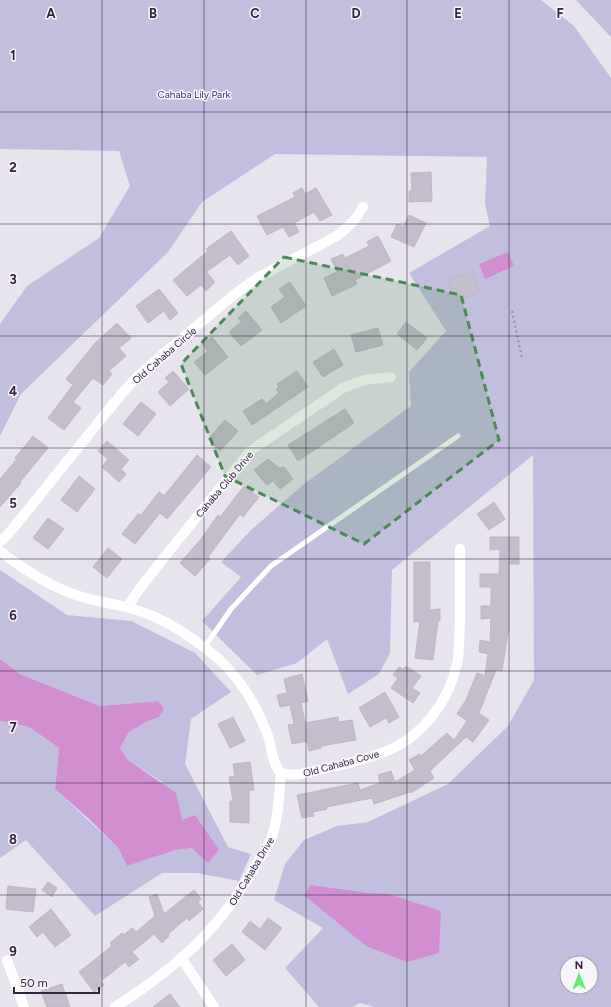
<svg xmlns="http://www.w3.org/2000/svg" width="611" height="1007" font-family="Figtree,sans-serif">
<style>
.green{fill:#c2bede;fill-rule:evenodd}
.water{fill:#d18ed0}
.building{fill:#c4bdcb;stroke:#beb7c7}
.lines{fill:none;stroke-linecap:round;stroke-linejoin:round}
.path{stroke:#9d86b0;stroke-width:2;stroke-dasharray:2 3;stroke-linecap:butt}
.lane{stroke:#fff;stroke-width:5}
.street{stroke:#fff;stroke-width:10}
.marked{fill:#4a8a57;fill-opacity:0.2;stroke:#4a8a57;stroke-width:3;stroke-dasharray:8 5;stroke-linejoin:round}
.grid{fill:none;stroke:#34243f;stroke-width:1;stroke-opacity:0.55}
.labels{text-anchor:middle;stroke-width:3;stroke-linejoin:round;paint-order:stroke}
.park-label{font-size:10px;fill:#402e76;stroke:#f7f5fa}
.street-label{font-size:10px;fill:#34243f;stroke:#f7f5fa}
.grid-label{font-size:13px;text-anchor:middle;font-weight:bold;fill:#34243f;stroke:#f7f5fa;stroke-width:3;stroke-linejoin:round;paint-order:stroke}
</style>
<rect width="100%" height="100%" fill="#e8e4ee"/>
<!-- green -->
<g class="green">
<path d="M0 0H541L574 26 611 78V1007H375L360 1003 352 1007H319L285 968 323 928 274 900 285 864 304 840 337 826 368 822 448 784 508 726 534 680 533 455 392 570 390 653 379 674 348 694 327 639 297 663 257 675 202 621 241 577 221 562 251 530 304 484 411 406 409 372 446 331 409 273 490 226 485 204 487 157 275 154 202 202 168 252 21 394 0 436V324L27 286 99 238 130 186 119 151 0 149ZM567 963H591V987H567Z"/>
<path d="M576 0H611V37Z"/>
<path d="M0 570 67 615 131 621 195 653 231 692 191 719 185 764 228 847 251 854 239 881 197 873H162L95 916 26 840 0 858V721L29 727 59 748 55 789 118 848 127 866 176 850 192 848 182 821 162 782 128 760 120 748 129 732 146 722 159 717 158 701 100 706 20 674 0 659Z"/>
</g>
<!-- water -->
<g class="water">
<path d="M508 252 514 266 485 279 479 264Z"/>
<path d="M0 659 20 674 100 706 158 701 164 709 159 717 146 722 129 732 120 748 128 760 176 793 182 820 195 815 219 850 208 863 192 848 176 850 127 866 118 848 89 819 55 789 59 748 29 727 0 721Z"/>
<path d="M311 885 368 893 388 894 441 911 439 953 407 962 366 946 304 895Z"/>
</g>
<!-- building -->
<g class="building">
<path d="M431 172 432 201 409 202V191H412L411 173Z"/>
<path d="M302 188 305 194 316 188 332 215 320 221 314 212 294 223 299 232 289 237 283 227 267 235 257 216 295 197 293 193Z"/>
<path d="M409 215 426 223 414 247 391 237 397 224 403 227Z"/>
<path d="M231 231 249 256 238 265 230 255 206 272 215 282 206 291 201 285 187 296 173 280 208 251 206 249Z"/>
<path d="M378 236 391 261 355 280 357 284 332 296 324 278 337 272 331 259 343 254 345 258 369 246 367 242Z"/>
<path d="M470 271 480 291 457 302 448 281Z"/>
<path d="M290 282 306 306 281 323 271 307 285 297 279 289Z"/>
<path d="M159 289 178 313 170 320 164 311 148 323 136 306Z"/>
<path d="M246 311 262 330 241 346 229 332 241 322 238 318Z"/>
<path d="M406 322 427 338 417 350 397 334Z"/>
<path d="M117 323 131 338 119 348 126 356 109 371 112 374 103 385 93 378 73 402 81 408 64 430 48 418 73 385 66 379 96 342Z"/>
<path d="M378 328 383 345 356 352 351 335Z"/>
<path d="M212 337 228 357 205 375 194 362 208 351 202 344Z"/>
<path d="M334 349 343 365 323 377 313 362Z"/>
<path d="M173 371 189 389 170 406 158 392 169 382 165 378Z"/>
<path d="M297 371 308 387 252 425 243 411 262 399 266 404 279 393 276 389 279 387 277 384Z"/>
<path d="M141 402 156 414 138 436 123 424Z"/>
<path d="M345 409 354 423 298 461 288 445Z"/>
<path d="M225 420 238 431 220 451 208 439Z"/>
<path d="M33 436 48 448 20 482 21 483 0 507V479L17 459 15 458Z"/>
<path d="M107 441 129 460 121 469 126 474 119 482 102 467 108 459 98 451Z"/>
<path d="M197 455 211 467 167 519 160 513 135 544 122 534 138 514 141 515 159 492 164 496Z"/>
<path d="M268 459 279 468 284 467 293 479 280 489 273 481 267 485 254 470Z"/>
<path d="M79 476 95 489 77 512 61 500Z"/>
<path d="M244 486 259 497 243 517 240 514 208 557 210 559 195 576 180 563 201 539 218 515 220 517Z"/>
<path d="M494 502 505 519 489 530 477 514Z"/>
<path d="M48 518 64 529 48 549 33 538Z"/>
<path d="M490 537H519V564H509V632H508L502 671 496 670 479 713 489 720 473 742 466 737 430 771 434 778 411 793 410 792 374 804 372 798 326 807 327 809 313 812 314 816 302 818 297 795 358 783 360 790 380 783 378 775 391 771 395 782 415 770 409 760 420 754 421 756 447 733 454 740 467 721 457 714 466 700 477 673 485 676 488 654 479 652 480 640 490 642 491 618 481 619V606H491V587H480V574H499L500 549 490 550Z"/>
<path d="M108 548 122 559 107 578 93 567Z"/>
<path d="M414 562H430V610L440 609V621H438L433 660 415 658 420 621 414 622Z"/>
<path d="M406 666 421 676 412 688 420 693 413 703 391 688 398 678 393 675 399 667 403 669Z"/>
<path d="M302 674 308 701 301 703 305 723 338 717 339 722 352 720 356 740 321 746V748L309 751 307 741 292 744 288 725 294 724 290 705 280 707 277 695 287 693 284 679Z"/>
<path d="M385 692 399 717 389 723 386 718 370 727 359 708Z"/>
<path d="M233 717 245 741 230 748 218 724Z"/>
<path d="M250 762 254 790H249V823L230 822V801H233L229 777 235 776 233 764Z"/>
<path d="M48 882 57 888 52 897 42 890Z"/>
<path d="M8 886 36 889 33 912 6 909Z"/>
<path d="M194 890 201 899 198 902 203 909 189 921 187 918 168 934 169 936 162 943 154 934 132 952 139 959 129 967 125 962 101 981 104 985 94 992 79 972 112 946 110 943 122 933 124 935 132 928 136 932 155 916 149 897 157 894 164 914Z"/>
<path d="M51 909 71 935 55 947 43 932 37 937 29 927Z"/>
<path d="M268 918 282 928 265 950 242 932 250 921 260 929Z"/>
<path d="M232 944 245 960 226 976 213 960Z"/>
<path d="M62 984 70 1007H47L41 991Z"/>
<path d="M170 994 180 1007H153Z"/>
</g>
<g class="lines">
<!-- path -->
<path class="path" d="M512 311 522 358"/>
<!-- lane -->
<path class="lane" d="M204 648 231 609 271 566 458 436"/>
<!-- street -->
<g class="street">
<path d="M0 542 10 532 123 392 139 375 162 355 236 293 257 278 337 236C348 227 356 220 363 207"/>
<path d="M0 551C24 570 50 587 79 596 94 601 110 603 126 607 158 615 190 635 215 656 239 676 257 707 268 736 272 748 272 764 281 773 279 794 279 816 272 836 270 845 262 854 257 863 222 927 177 968 115 1007"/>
<path d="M127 607 141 587 166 555 250 451 343 388 364 380 391 377"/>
<path d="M281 773 293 775 301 774C331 767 361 762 389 750 424 735 449 700 457 664 460 650 459 634 460 619 460 596 460 572 460 549"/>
<path d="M182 959 214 1007"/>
<path d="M7 960 24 1007"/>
</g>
</g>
<!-- marked area -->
<path class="marked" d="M284 257 461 295 499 440 364 544 225 476 181 364Z"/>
<!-- grid -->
<path class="grid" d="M102 0V1007M204 0V1007M306 0V1007M407 0V1007M509 0V1007M0 112H611M0 224H611M0 336H611M0 448H611M0 559H611M0 671H611M0 783H611M0 895H611"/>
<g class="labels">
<!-- park labels -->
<g class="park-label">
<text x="194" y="98">Cahaba Lily Park</text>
</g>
<!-- street labels -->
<g class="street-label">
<text transform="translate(164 355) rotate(-41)" y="4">Old Cahaba Circle</text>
<text transform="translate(224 484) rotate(-50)" y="4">Cahaba Club Drive</text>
<text transform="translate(341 763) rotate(-15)" y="4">Old Cahaba Cove</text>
<text transform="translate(251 871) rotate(-59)" y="4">Old Cahaba Drive</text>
</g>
</g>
<g class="grid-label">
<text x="51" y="18">A</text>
<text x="153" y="18">B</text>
<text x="255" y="18">C</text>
<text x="356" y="18">D</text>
<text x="458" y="18">E</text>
<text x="560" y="18">F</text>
<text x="13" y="60">1</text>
<text x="13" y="172">2</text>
<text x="13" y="284">3</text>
<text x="13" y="396">4</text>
<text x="13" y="508">5</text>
<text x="13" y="620">6</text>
<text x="13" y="732">7</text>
<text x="13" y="844">8</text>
<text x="13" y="956">9</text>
</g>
<!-- north arrow -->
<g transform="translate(579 975) rotate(359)"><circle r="19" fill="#f7f5fa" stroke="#a9a1af"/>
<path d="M0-3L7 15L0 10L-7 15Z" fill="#61ef6f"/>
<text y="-6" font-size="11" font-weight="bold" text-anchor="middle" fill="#34243f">N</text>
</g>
<!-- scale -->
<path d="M14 987v6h85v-6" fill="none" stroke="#34243f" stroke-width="2"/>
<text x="20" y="987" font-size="12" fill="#34243f" stroke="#f7f5fa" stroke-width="3" paint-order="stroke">50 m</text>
</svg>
